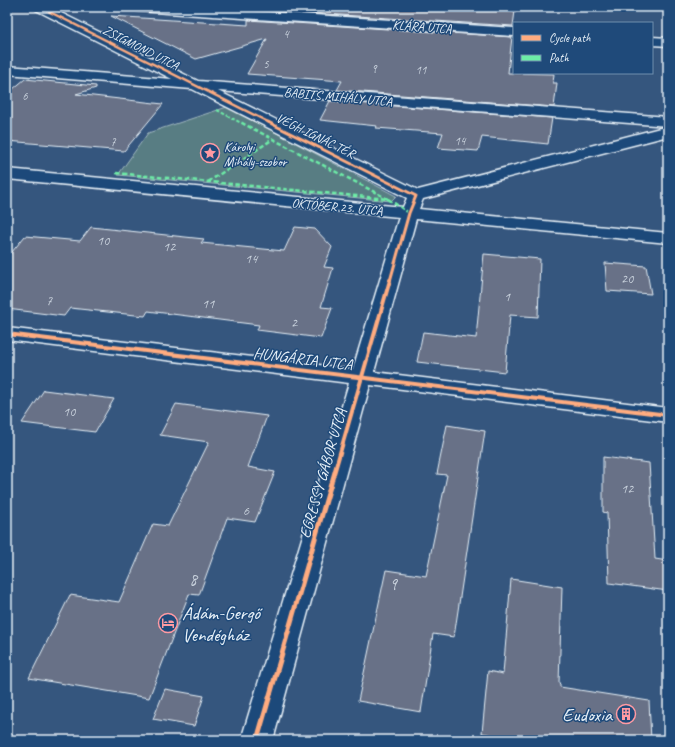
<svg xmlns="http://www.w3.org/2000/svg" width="675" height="747" font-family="Caveat,sans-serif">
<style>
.green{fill:#587d83;stroke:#a0b7be}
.building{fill:#677187;stroke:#e8f1f8}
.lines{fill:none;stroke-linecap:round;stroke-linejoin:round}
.street-casing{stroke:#e8f1f8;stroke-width:3}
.street{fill:#1f4a7a;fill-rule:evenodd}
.quiet-far1{stroke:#6deda7;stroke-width:2;stroke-dasharray:3.5 2;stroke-linecap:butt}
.quiet{stroke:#6deda7;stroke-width:2.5;stroke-dasharray:4.5 2.5;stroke-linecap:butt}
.cycleway-far3-casing{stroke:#1f4a7a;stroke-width:4}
.cycleway-far2-casing{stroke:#1f4a7a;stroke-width:5}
.cycleway-far1-casing{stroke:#1f4a7a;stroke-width:6}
.cycleway-casing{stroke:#1f4a7a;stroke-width:8}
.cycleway-far3{stroke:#ffac80;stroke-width:2.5}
.cycleway-far2{stroke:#ffac80;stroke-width:3}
.cycleway-far1{stroke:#ffac80;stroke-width:4}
.cycleway{stroke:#ffac80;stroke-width:5}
.labels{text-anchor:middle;stroke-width:3;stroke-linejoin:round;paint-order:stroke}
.far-number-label{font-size:12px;fill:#c8d1dc}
.far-street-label{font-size:13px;fill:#e8f1f8;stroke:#1f4a7a}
.far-poi-label{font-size:13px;fill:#e8f1f8;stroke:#1f4a7a;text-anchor:start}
.number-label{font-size:14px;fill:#c8d1dc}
.street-label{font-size:16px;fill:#e8f1f8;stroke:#1f4a7a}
.near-number-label{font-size:17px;fill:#c8d1dc}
.near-poi-label{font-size:19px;fill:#e8f1f8;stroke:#1f4a7a;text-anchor:start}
</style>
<rect width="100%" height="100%" fill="#35567e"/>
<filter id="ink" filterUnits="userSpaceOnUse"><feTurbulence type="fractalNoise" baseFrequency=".025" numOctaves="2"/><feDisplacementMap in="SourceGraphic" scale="8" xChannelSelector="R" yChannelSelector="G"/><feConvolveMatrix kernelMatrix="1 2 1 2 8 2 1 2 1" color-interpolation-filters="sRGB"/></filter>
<g filter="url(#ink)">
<!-- green -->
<path class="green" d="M227 107 396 196 391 201 118 175 148 133Z"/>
<!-- building -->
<g class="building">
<path d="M249 7H387L447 11 448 7H456L515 11 513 26 248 9Z"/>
<path d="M111 16 248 25V20L512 37 508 73 554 74 553 83H557L554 107 337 90 342 81 247 74 267 39 196 59Z"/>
<path d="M25 79 96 86V88L76 94 163 104 124 151 7 141V94Z"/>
<path d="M330 101 552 118 548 144 482 137 478 151 438 148 443 133 376 128 377 126 320 120Z"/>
<path d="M91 227 204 239 201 243 284 251 295 227 315 229 332 247 324 267 333 268 321 307 332 308 321 338 257 330 259 325 148 311 145 316 70 308 64 316 7 309V258L25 236 80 241Z"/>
<path d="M484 254 540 259 538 317 510 315 505 372 417 362 423 332 476 338Z"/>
<path d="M605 263 646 266 651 294 607 291Z"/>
<path d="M44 390 114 399 95 432 22 423Z"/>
<path d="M176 404 267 416 248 467 275 472 255 522 227 518 199 595 189 594 149 698 29 678 70 595 119 602 153 524 168 526 209 442 160 435Z"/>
<path d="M447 425 485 431 454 637 433 634 421 712 358 701 386 570 426 576 447 475 437 474Z"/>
<path d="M603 457 649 463 655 559 668 561V591L609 583 607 513 603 512Z"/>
<path d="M511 579 562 587 559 683 560 684V687L649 701 651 740H524L482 733 488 671 503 674Z"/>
<path d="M165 689 204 696 194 726 153 719Z"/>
</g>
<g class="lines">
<!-- street casing -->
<g class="street-casing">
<g id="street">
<path d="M34 7H49L198 81 668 117V136L423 199 419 209 668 233V243L416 219 374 372 668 408V422L370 385 273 740H241L349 383 7 340V328L353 369 399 217 7 179V169L403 207 407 198 192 89 7 74V66L172 79 36 10ZM218 91 668 126 418 190Z"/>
<path d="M132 7H192L514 28V36L138 11 134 10Z"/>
<path d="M652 37 668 38V46L652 45Z"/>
</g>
</g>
<!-- street -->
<use href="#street" class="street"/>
<!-- quiet-far1 -->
<path class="quiet-far1" d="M217 110 241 123"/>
<!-- quiet -->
<g class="quiet">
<path d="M116 173 388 199 240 122"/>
<path d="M208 182 273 139"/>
<path d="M388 199 409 213"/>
</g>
<!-- cycleway-far3 casing -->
<g class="cycleway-far3-casing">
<path id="cycleway-far3" d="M40 7 270 123"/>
</g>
<!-- cycleway-far2 casing -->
<g class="cycleway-far2-casing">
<path id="cycleway-far2" d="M268 122 416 196 409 213 390 281"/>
</g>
<!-- cycleway-far1 casing -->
<g class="cycleway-far1-casing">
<g id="cycleway-far1">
<path d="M7 334 668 415"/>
<path d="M331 484 390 280"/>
</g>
</g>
<!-- cycleway casing -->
<g class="cycleway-casing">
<path id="cycleway" d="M257 740 331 483"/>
</g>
<!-- cycleway-far3 -->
<use href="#cycleway-far3" class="cycleway-far3"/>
<!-- cycleway-far2 -->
<use href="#cycleway-far2" class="cycleway-far2"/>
<!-- cycleway-far1 -->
<use href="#cycleway-far1" class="cycleway-far1"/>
<!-- cycleway -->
<use href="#cycleway" class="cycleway"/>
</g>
</g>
<!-- icons -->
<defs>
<g id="sight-ring" transform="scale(1)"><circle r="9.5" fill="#1f4a7a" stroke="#ff9aa2" stroke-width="1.5"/><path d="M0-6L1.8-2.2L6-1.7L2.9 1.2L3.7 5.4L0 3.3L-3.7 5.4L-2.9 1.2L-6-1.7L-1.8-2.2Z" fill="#ff9aa2"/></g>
<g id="hotel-ring" transform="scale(1)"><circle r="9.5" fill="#1f4a7a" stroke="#ff9aa2" stroke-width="1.5"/><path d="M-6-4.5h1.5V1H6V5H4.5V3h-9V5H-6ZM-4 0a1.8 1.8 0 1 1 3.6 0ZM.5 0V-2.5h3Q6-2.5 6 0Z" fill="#ff9aa2"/></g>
<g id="building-ring" transform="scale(1)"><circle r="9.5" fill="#1f4a7a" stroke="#ff9aa2" stroke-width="1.5"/><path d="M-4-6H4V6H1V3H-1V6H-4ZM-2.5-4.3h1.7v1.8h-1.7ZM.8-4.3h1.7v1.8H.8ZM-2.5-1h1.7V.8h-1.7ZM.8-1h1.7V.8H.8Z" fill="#ff9aa2"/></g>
</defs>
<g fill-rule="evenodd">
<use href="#sight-ring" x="210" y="153"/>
<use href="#hotel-ring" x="168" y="623"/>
<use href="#building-ring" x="626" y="714"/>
</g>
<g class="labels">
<!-- far-number labels -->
<g class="far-number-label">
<text x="286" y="38">4</text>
<text x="266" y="68">5</text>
<text x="374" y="73">9</text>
<text x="421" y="74">11</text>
<text x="25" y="100">6</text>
<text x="460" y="145">14</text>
<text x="113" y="146">7</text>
</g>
<!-- far-street labels -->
<g class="far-street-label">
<text transform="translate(422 26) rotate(4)" y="5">KLÁRA UTCA</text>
<text transform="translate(141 47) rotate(27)" y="5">ZSIGMOND UTCA</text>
<text transform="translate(338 96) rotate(5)" y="5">BABITS MIHÁLY UTCA</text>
<text transform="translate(316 135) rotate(26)" y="5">VÉGH IGNÁC TÉR</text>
<text transform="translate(337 206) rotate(5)" y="5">OKTÓBER 23. UTCA</text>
</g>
<!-- far-poi labels -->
<g class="far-poi-label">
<text x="224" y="151">Károlyi<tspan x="224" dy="15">Mihály-szobor</tspan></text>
</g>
<!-- number labels -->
<g class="number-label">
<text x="103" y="245">10</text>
<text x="169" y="251">12</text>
<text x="251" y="263">14</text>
<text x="627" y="283">20</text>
<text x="507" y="301">1</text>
<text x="49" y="305">7</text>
<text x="208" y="308">11</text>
<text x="294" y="327">2</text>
<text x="69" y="416">10</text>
<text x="627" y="493">12</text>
<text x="246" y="515">6</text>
</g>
<!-- street labels -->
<g class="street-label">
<text transform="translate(303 358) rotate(7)" y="6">HUNGÁRIA UTCA</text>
<text transform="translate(322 473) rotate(-74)" y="6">EGRESSY GÁBOR UTCA</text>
</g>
<!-- near-number labels -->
<g class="near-number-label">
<text x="193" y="585">8</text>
<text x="393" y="590">9</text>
</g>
<!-- near-poi labels -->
<g class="near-poi-label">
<text x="182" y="619">Ádám-Gergő<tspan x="182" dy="22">Vendégház</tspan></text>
<text x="612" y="721" text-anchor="end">Eudoxia</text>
</g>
</g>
<!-- margin -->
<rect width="675" height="747" fill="none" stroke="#1f4a7a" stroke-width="24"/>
<rect x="12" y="12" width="651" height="723" fill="none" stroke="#e8f1f8" stroke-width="1.5" filter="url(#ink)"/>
<!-- legend -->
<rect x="513" y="22" width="140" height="52" fill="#1f4a7a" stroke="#6f8dac"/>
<rect x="521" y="35" width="20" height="6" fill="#ffac80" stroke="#6f8dac"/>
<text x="549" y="42" font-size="12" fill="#e8f1f8">Cycle path</text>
<rect x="521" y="55" width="20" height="6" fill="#6deda7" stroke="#6f8dac"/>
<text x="549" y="62" font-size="12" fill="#e8f1f8">Path</text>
</svg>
